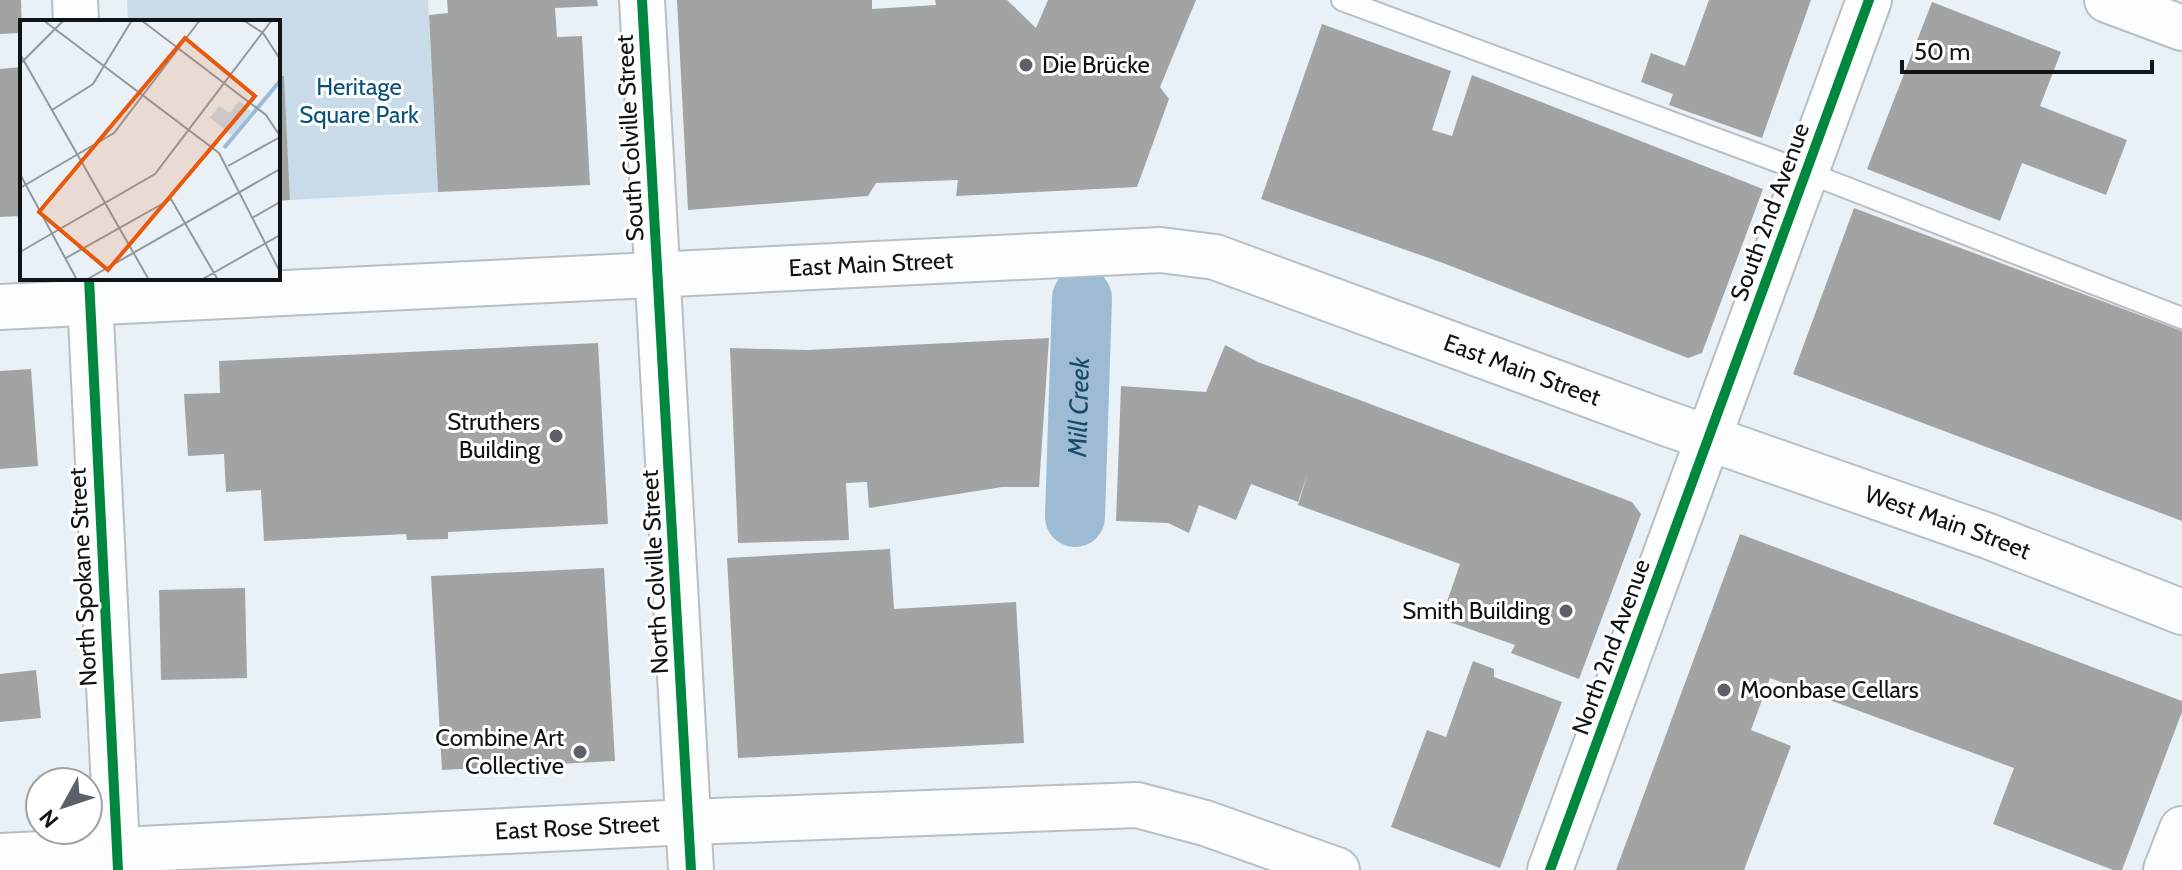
<svg xmlns="http://www.w3.org/2000/svg" width="2182" height="870" font-family="Cabin,sans-serif">
<style>
.green{fill:#c9dbe9}
.lines{fill:none;stroke-linecap:round;stroke-linejoin:round}
.river{stroke:#9dbcd4;stroke-width:60}
.building{fill:#a2a4a3}
.lane-casing{stroke:#b8bfc4;stroke-width:24}
.secondary-casing{stroke:#b8bfc4;stroke-width:48}
.primary-casing{stroke:#b8bfc4;stroke-width:48}
.lane{stroke:#fcfdfe;stroke-width:20}
.secondary{stroke:#fcfdfe;stroke-width:44}
.primary{stroke:#fcfdfe;stroke-width:44}
.cycleway-casing{stroke:#fff;stroke-width:15}
.cycleway{stroke:#00873e;stroke-width:10}
.poi-dot{fill:#5b6166;stroke:#fff;stroke-width:3}
.labels{text-anchor:middle;stroke-width:6;stroke-linejoin:round;paint-order:stroke}
.poi-label{font-size:24px;fill:#0e1418;stroke:#fff;text-anchor:end}
.park-label{font-size:24px;fill:#08527b;stroke:#fff}
.street-label{font-size:24px;fill:#0e1418;stroke:#fff}
.water-label{font-size:26px;font-style:italic;fill:#174969;stroke:#fff}
.inset-river{fill:none;stroke:#9dbcd4;stroke-width:4}
.inset-road{fill:none;stroke:#91999e;stroke-width:2}
.view{fill:#e8590c;fill-opacity:0.15;stroke:#e8590c;stroke-width:4}
.inset-edge{fill:none;stroke:#0e1418;stroke-width:4}
</style>
<rect width="100%" height="100%" fill="#e9f1f7"/>
<!-- green -->
<path class="green" d="M127 0H428L438 192 290 200 284 77 278 76V22H128Z"/>
<g class="lines">
<!-- river -->
<path class="river" id="s1" d="M1075 517 1082 298"/>
</g>
<!-- building -->
<g class="building">
<path d="M0 0H21L22 33 0 34Z"/>
<path d="M447 0H597L598 6 555 8 557 37 582 36 590 185 438 192 429 15 448 13Z"/>
<path d="M677 0H872V9L936 5 935 0H1007L1036 28 1048 0H1196L1160 87 1169 99 1137 187 956 196 958 180 876 183 868 196 688 210Z"/>
<path d="M1709 0H1811L1762 138 1669 105 1673 94 1641 82 1651 53 1685 66Z"/>
<path d="M1932 2 2061 52 2040 106 2127 140 2106 195 2022 163 2000 221 1867 169Z"/>
<path d="M1322 24 1451 71 1432 130 1452 136 1472 75 1763 189 1702 353 1688 358 1443 263 1261 199Z"/>
<path d="M22 67V216L0 217V69Z"/>
<path d="M278 76H284L290 200 278 201Z"/>
<path d="M1854 208 2182 331V521L1793 374Z"/>
<path d="M1049 338 1039 487H1002L869 508 867 482 846 483 849 540 738 543 730 348 807 350Z"/>
<path d="M598 343 608 524 448 532V539L407 540 406 534 264 541 261 490 226 492 224 454 188 456 184 394 220 393 219 361Z"/>
<path d="M1225 345 1258 362 1632 502 1641 514 1579 679 1511 653 1515 645 1441 619 1460 564 1298 505 1308 472 1298 502 1251 484 1236 520 1199 505 1189 533 1168 523 1116 521 1121 386 1206 392Z"/>
<path d="M31 369 38 466 0 469V371Z"/>
<path d="M1740 534 2182 701V712L2122 870H2113L1993 824 2014 768 1770 678 1751 730 1791 746 1744 870H1616Z"/>
<path d="M890 549 894 609 1016 602 1024 743 738 758 727 558Z"/>
<path d="M604 568 615 761 442 770 431 576Z"/>
<path d="M245 588 247 678 161 680 159 590Z"/>
<path d="M1473 661 1494 669V677L1562 702 1500 868 1391 827 1427 730 1446 737Z"/>
<path d="M36 670 41 718 0 722V674Z"/>
</g>
<g class="lines">
<!-- lane casing -->
<g class="lane-casing">
<path id="lane" d="M1342 0 1806 172 2182 318"/>
</g>
<!-- secondary casing -->
<g class="secondary-casing">
<g id="secondary">
<path d="M75 0 76 22"/>
<path d="M642 0 691 870"/>
<path d="M2107 0 2182 28"/>
<path d="M89 278 117 849"/>
<path id="s2" d="M0 307 1161 250 1215 257 1660 421 1988 536 2182 612"/>
<path d="M1550 870 1869 0"/>
<path d="M2166 870 2182 829"/>
</g>
</g>
<!-- primary casing -->
<g class="primary-casing">
<g id="primary">
<path id="s3" d="M0 856 688 822 1137 805 1205 823 1337 870"/>
</g>
</g>
<!-- lane -->
<use href="#lane" class="lane"/>
<!-- secondary -->
<use href="#secondary" class="secondary"/>
<!-- primary -->
<use href="#primary" class="primary"/>
<!-- cycleway casing -->
<g class="cycleway-casing">
<g id="cycleway">
<path d="M642 0 691 870"/>
<path d="M89 278 118 870"/>
<path d="M1550 870 1869 0"/>
</g>
</g>
<!-- cycleway -->
<use href="#cycleway" class="cycleway"/>
</g>
<!-- markers -->
<g class="poi-dot">
<circle cx="1026" cy="65" r="8"/>
<circle cx="556" cy="436" r="8"/>
<circle cx="1566" cy="611" r="8"/>
<circle cx="1724" cy="690" r="8"/>
<circle cx="580" cy="752" r="8"/>
</g>
<g class="labels">
<!-- poi labels -->
<g class="poi-label">
<text x="1042" y="73" text-anchor="start">Die Brücke</text>
<text x="540" y="430">Struthers<tspan x="540" dy="28">Building</tspan></text>
<text x="1550" y="619">Smith Building</text>
<text x="1740" y="698" text-anchor="start">Moonbase Cellars</text>
<text x="564" y="746">Combine Art<tspan x="564" dy="28">Collective</tspan></text>
</g>
<!-- park labels -->
<g class="park-label">
<text x="359" y="95">Heritage<tspan x="359" dy="28">Square Park</tspan></text>
</g>
<!-- street labels -->
<g class="street-label">
<text transform="translate(630 138) rotate(-93)" y="8">South Colville Street</text>
<text transform="translate(1770 212) rotate(-70)" y="8">South 2nd Avenue</text>
<text dy="8" stroke="none"><textPath href="#s2" startOffset="872">East Main Street</textPath></text>
<text dy="8" stroke="none"><textPath href="#s2" startOffset="1544">East Main Street</textPath></text>
<text dy="8" stroke="none"><textPath href="#s2" startOffset="1996">West Main Street</textPath></text>
<text transform="translate(655 572) rotate(-93)" y="8">North Colville Street</text>
<text transform="translate(83 577) rotate(-93)" y="8">North Spokane Street</text>
<text transform="translate(1611 647) rotate(-70)" y="8">North 2nd Avenue</text>
<text dy="8" stroke="none"><textPath href="#s3" startOffset="578">East Rose Street</textPath></text>
</g>
<!-- water labels -->
<g class="water-label">
<text dy="9" stroke="none"><textPath href="#s1" startOffset="110">Mill Creek</textPath></text>
</g>
</g>
<!-- overview -->
<g transform="translate(20 20)">
<rect width="260" height="260" fill="#e9f1f7"/>
<path d="M219 81 231 91 212 115 190 98 199 86 210 93Z" fill="#c9dbe9"/>
<path class="inset-river" d="M204 128 260 61"/>
<path class="inset-road" d="M23 0 199 133 260 252M121 0 246 95 260 116M223 0 243 13 260 39M0 34 129 260M0 44 44 0M32 90 73 64 112 0M208 146 260 117M0 154 57 260M0 168 94 113 180 0M232 198 260 182M0 232 135 154 252 0M46 238 151 179 198 260M66 260 260 149M181 260 260 215"/>
<path class="view" d="M165 18 235 76 88 250 19 192Z"/>
<rect width="260" height="260" class="inset-edge"/>
</g>
<!-- north arrow -->
<g transform="translate(64 806) rotate(230)"><circle r="38" fill="#ffffff" stroke="#9fa1a3" stroke-width="2"/>
<path d="M0-6L14 30L0 20L-14 30Z" fill="#5b6166"/>
<text y="-12" font-size="22" font-weight="bold" text-anchor="middle" fill="#0e1418">N</text>
</g>
<!-- scale -->
<path d="M1902 60v12h250v-12" fill="none" stroke="#0e1418" stroke-width="4"/>
<text x="1914" y="60" font-size="24" fill="#0e1418" stroke="#ffffff" stroke-width="6" paint-order="stroke">50 m</text>
</svg>
